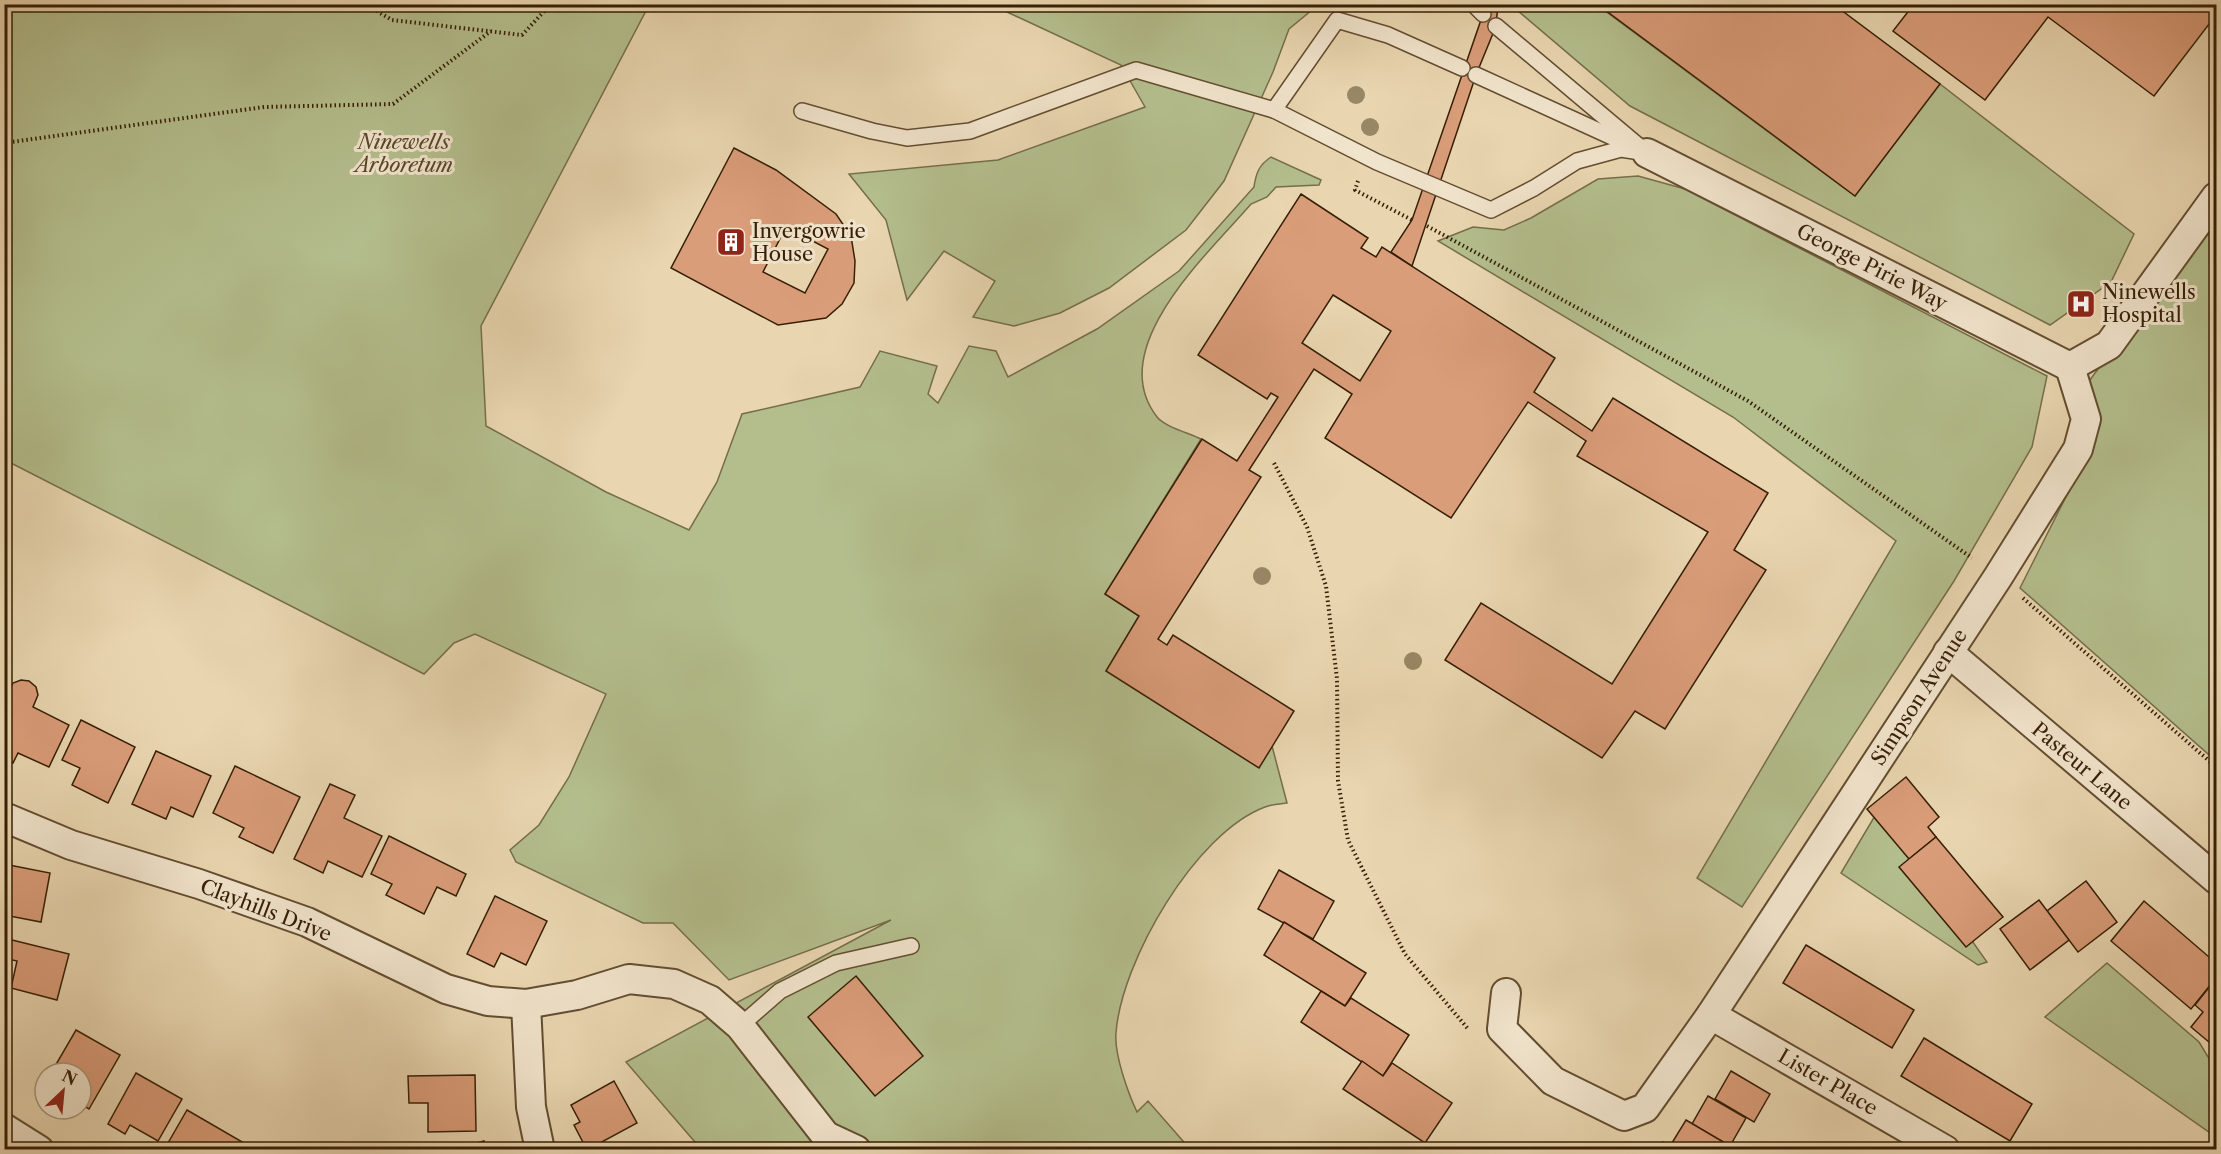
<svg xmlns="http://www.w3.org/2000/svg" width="2221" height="1154" font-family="'Libre Caslon Text',serif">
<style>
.green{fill:#b4be8d;stroke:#756e4a;stroke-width:1.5}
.building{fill:#da9d79;stroke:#361f06;stroke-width:1.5;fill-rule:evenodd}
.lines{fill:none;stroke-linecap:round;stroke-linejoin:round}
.lane-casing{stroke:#634d30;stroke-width:18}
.street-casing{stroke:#634d30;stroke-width:32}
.path{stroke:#361f06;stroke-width:4;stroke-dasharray:1.5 3;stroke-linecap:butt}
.lane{stroke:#f1e4cc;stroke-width:15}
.street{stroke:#f1e4cc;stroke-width:28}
.tree{fill:#988765}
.labels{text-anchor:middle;stroke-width:6;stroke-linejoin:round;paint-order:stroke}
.park-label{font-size:20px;font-style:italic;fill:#564728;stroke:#f1e4cc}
.poi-label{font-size:20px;fill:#361f06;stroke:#f1e4cc;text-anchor:start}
.street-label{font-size:20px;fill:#361f06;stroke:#f1e4cc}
</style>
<rect width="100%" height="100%" fill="#e9d6b0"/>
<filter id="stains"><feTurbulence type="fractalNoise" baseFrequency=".00333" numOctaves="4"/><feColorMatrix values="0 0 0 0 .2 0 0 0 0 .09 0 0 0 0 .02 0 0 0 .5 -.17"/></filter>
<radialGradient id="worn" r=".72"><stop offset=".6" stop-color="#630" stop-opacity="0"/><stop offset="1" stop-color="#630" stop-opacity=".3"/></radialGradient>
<!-- green -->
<g class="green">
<path d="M4 5H649L481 326 486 426 606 492 689 530 717 482 742 414 860 387 880 351 937 366 928 394 938 403 969 346 996 351 1008 377 1097 329 1179 271 1254 187C1256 173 1259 165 1271 157L1321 180 1319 185 1276 187 1267 197 1251 204C1209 253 1103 348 1157 417 1165 427 1189 433 1201 439L1105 594 1139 616 1106 671 1259 767 1272 746 1287 803C1280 804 1272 804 1265 807 1195 833 1121 962 1116 1033 1114 1054 1128 1093 1137 1112L1148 1101 1190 1149H701L626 1062 891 920 729 980 673 923H643L516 862 510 850 539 825 569 777 606 694 475 634 454 643 424 674 5 460Z"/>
<path d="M992 5H1318L1289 29 1273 72 1224 181 1186 230 1109 288 1060 313 1014 326 973 317 995 281 944 251 907 300 886 220 849 174 998 160 1145 107 1121 65Z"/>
<path d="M1511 5H1597L1855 196 1940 84 2134 234 2111 282 2050 325 1630 106Z"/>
<path d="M1638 176 1685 189 2047 376 2032 447 1954 581 1742 907 1697 878 1896 541 1733 417 1438 241 1473 227 1504 230 1531 218 1598 179Z"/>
<path d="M2216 207V761L2020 588 2095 439 2087 384Z"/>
<path d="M1879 809 1987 962 1978 965 1841 873Z"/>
<path d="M2107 963 2199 1042 2216 1070V1137L2045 1017Z"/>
</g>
<!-- building -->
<g class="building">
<path d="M1483 4H1498L1496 26 1476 75 1412 266 1391 252 1412 220 1483 14Z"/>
<path d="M1597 4H1833L1940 84 1855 196Z"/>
<path d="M1914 4H2216V15L2154 96 2048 17 1985 100 1893 31Z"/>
<path d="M734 148 776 170 836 214 851 236 855 261 854 283 842 304 826 318 778 325 671 268ZM786 227 828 249 805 293 763 272Z"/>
<path d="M1301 194 1368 238 1361 248 1376 257 1382 247 1555 358 1534 392 1592 431 1613 398 1768 493 1734 550 1766 570 1665 729 1635 711 1602 758 1445 660 1481 603 1612 684 1708 532 1577 456 1586 441 1528 402 1451 518 1325 438 1352 394 1314 369 1249 470 1261 477 1158 639 1167 645 1173 635 1294 711 1259 768 1106 671 1139 616 1105 594 1202 439 1237 461 1278 397 1271 393 1267 399 1198 355ZM1333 295 1391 331 1360 381 1302 343Z"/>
<path d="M21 680 29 681 36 687 38 695 33 707 69 725 49 767 18 753 13 763 4 759V701L13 683Z"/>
<path d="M81 720 135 747 108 803 72 785 80 768 62 760Z"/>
<path d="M156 751 211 776 193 817 171 807 166 819 132 804Z"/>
<path d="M235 766 300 797 273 853 239 837 244 828 213 813Z"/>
<path d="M1906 777 1939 817 1928 827 1936 837 1909 859 1867 809Z"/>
<path d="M330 784 355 795 344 818 382 836 362 877 328 861 323 873 294 859Z"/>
<path d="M389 836 466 874 456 896 437 887 424 914 386 895 392 884 371 874Z"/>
<path d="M1936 837 2003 917 1966 947 1899 867Z"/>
<path d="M4 864 50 873 41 922 4 915Z"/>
<path d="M1279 870 1334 901 1313 939 1258 909Z"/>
<path d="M2086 881 2117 922 2078 952 2047 911Z"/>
<path d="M495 896 547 921 526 965 501 953 494 967 467 954Z"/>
<path d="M2039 900 2069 940 2030 970 2000 929Z"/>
<path d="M2144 901 2216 963V978L2191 1009 2111 941Z"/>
<path d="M1284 922 1366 973 1345 1006 1264 955Z"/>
<path d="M8 939 69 954 57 1000 11 988 17 961 4 958Z"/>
<path d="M1806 945 1914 1010 1892 1048 1783 983Z"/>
<path d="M856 976 923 1056 875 1096 808 1017Z"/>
<path d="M2214 981 2216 983V1048L2191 1027 2203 1012 2195 1005Z"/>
<path d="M1321 991 1345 1006 1351 998 1409 1035 1383 1076 1301 1022Z"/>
<path d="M76 1030 120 1055 89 1109 81 1104V1073H51Z"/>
<path d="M1924 1038 2032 1104 2010 1141 1901 1076Z"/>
<path d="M1362 1061 1383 1076 1392 1063 1452 1103 1425 1143 1343 1089Z"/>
<path d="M1731 1071 1770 1094 1754 1122 1715 1099Z"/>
<path d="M136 1073 182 1099 158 1141 130 1125 125 1134 108 1124Z"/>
<path d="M475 1075 476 1131 428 1132V1103H409L408 1076Z"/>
<path d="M614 1081 637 1123 587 1150 574 1125 580 1122 571 1105Z"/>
<path d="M1708 1096 1746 1118 1730 1146 1692 1124Z"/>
<path d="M187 1110 244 1143 240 1150H164Z"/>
<path d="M1686 1120 1725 1143 1721 1150H1676L1670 1146Z"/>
<path d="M484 1141 486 1150H451Z"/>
<path d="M1663 1142 1670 1146 1676 1150H1658Z"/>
</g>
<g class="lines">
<!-- lane casing -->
<g class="lane-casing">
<g id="lane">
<path d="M1473 4 1483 14"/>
<path d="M1496 26 1647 153"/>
<path d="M1476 75 1634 147"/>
<path d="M1274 110 1377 162 1491 210 1534 188 1577 161 1621 149 1647 153"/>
<path d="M802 111 872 131 907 138 970 131 1136 70 1274 110 1337 20 1388 35 1462 68"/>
<path d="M740 1026 780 991 836 963 911 946"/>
</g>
</g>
<!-- street casing -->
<g class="street-casing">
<g id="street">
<path d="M1647 153 2070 367 2109 345 2216 197"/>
<path d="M1948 652 2216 879"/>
<path d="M4 817 71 845 199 884 307 922 446 989 488 1001 526 1004 577 995 629 979 674 984 710 1000 740 1026 826 1136 856 1150"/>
<path d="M1506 993 1502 1029 1553 1081 1624 1116 1645 1108 1711 1015 1998 577 2078 449 2086 419 2070 367"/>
<path d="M526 1004 531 1107 540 1150"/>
<path d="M1711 1015 1945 1150"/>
<path d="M4 1128 39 1150"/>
</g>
</g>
<!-- path -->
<g class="path">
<path d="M365 4 392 20 522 35 551 4"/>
<path d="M4 143 264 107 393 104 491 31"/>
<path d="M1358 181 1355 190 1412 220"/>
<path d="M1427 226 1748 401 1972 558"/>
<path d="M1274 463 1307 527 1326 586 1337 679 1338 781 1348 840 1405 954 1469 1030"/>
<path d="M2023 598 2216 767"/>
</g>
<!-- lane -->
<use href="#lane" class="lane"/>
<!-- street -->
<use href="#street" class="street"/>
</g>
<!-- trees -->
<g class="tree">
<circle cx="1356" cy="95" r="9"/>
<circle cx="1370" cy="127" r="9"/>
<circle cx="1262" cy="576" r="9"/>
<circle cx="1413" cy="661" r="9"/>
</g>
<!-- icons -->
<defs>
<g id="building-square" transform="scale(1.5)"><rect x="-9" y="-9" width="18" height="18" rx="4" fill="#8f2418" stroke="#f1e4cc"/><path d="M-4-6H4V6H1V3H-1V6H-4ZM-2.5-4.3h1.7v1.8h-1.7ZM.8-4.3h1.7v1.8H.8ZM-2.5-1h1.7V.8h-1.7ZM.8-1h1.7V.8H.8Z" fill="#fff"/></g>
<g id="hospital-square" transform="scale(1.5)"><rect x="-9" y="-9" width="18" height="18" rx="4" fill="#8f2418" stroke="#f1e4cc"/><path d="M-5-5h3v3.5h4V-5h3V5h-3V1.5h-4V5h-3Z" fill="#fff"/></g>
</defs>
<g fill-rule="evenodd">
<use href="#building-square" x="731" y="242"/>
<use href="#hospital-square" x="2081" y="304"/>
</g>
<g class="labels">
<!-- park labels -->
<g class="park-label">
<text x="404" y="149">Ninewells<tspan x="404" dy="23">Arboretum</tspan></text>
</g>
<!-- poi labels -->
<g class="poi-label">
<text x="752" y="238">Invergowrie<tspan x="752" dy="23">House</tspan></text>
<text x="2102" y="299">Ninewells<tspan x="2102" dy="23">Hospital</tspan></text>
</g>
<!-- street labels -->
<g class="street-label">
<text transform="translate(1872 267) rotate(27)" y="7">George Pirie Way</text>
<text transform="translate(1919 697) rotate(-57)" y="7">Simpson Avenue</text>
<text transform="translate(2082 766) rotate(40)" y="7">Pasteur Lane</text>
<text transform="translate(266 910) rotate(21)" y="7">Clayhills Drive</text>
<text transform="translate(1828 1082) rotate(30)" y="7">Lister Place</text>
</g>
</g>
<!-- margin -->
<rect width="2221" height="1154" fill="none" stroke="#e9d6b0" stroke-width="24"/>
<rect x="6" y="6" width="2209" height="1142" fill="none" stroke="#361f06" stroke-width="3"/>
<rect x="12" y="12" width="2197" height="1130" fill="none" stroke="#361f06" stroke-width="1.5"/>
<!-- north arrow -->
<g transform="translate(63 1091) rotate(26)"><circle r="28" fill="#f1e4cc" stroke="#a6957d" stroke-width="1.5"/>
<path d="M0-4.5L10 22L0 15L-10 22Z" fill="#8f2418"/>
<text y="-9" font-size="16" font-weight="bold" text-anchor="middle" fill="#361f06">N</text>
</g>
<rect width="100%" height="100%" filter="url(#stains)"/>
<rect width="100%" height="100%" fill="url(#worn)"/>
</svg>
